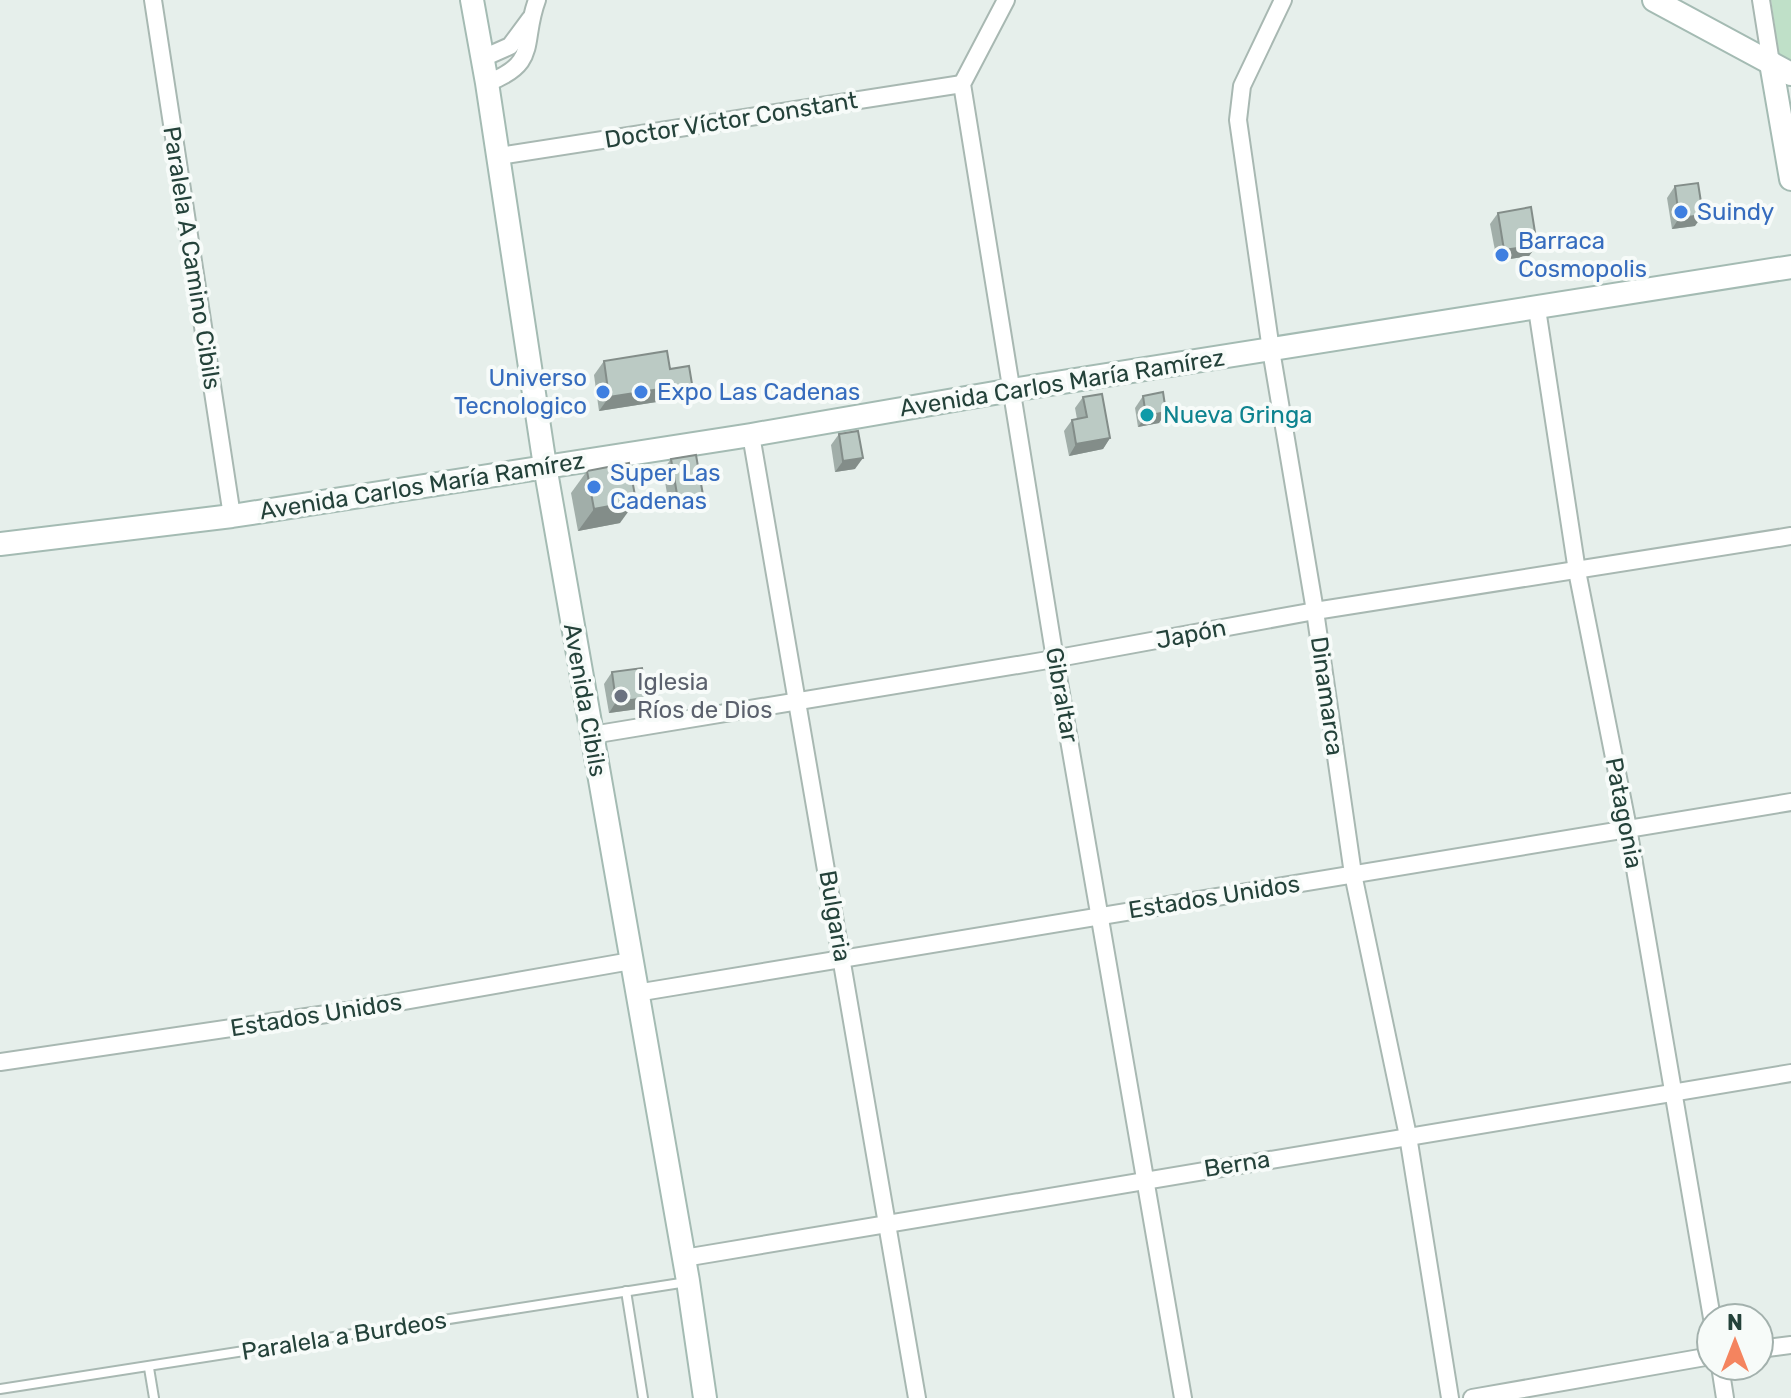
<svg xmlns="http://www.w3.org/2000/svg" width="1791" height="1398" font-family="Rubik,sans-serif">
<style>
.green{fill:#bfe0c8}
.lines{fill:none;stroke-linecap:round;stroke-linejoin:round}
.lane-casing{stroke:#a8b8b2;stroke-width:12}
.street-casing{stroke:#a8b8b2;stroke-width:20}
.secondary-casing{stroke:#a4bbb3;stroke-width:26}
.lane{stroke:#fff;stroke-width:8}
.street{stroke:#fff;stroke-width:16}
.secondary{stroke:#fff;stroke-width:22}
.wall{fill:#a1aea9}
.shaded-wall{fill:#838d89}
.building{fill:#bbcac4;stroke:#838d89;stroke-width:2}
.shop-dot{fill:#3f7fe0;stroke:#f7fbf9;stroke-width:3}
.culture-dot{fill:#0f9aa8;stroke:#f7fbf9;stroke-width:3}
.worship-dot{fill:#6b7280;stroke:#f7fbf9;stroke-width:3}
.labels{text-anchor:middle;stroke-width:8;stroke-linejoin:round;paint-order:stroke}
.street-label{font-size:24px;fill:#24423a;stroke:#f7fbf9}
.shop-label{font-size:24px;fill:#366cbe;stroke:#f7fbf9;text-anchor:start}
.culture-label{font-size:24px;fill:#0d838f;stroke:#f7fbf9;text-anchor:start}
.worship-label{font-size:24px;fill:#5b616d;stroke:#f7fbf9;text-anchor:start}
</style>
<rect width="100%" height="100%" fill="#e6efeb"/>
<!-- green -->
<path class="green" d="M1771 0H1791V63L1779 55Z"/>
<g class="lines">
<!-- lane casing -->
<g class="lane-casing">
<g id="lane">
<path d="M626 1291 643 1398"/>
<path d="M149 1368 154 1398"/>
<path d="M0 1389 687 1282"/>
</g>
</g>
<!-- street casing -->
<g class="street-casing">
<g id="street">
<path d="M153 0 232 516"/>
<path d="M1006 0 962 84 1055 659 1183 1398"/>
<path d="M1283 0 1242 86 1238 120 1271 350 1315 611 1353 874 1408 1136 1450 1398"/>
<path d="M1761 0 1771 63"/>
<path d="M483 58 510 46 530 19"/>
<path d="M487 83C540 63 521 43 537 0"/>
<path d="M499 156 962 84"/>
<path d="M1537 309 1577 571 1628 828 1712 1318"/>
<path d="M751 435 917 1398"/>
<path d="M592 735 1042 661 1315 611 1791 536"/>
<path d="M636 993 1791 802"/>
<path d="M0 1062 347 1011 631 961"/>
<path d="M684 1258 1791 1073"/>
<path d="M1759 1349 1791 1345"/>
<path d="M1720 1366 1725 1398"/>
<path d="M1472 1398 1711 1356"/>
</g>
</g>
<!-- secondary casing -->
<g class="secondary-casing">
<g id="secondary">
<path d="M472 0 487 83 545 466 688 1281 705 1398"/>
<path d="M1654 0 1791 74"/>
<path d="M1771 63 1791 179"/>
<path d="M0 544 232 516 751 435 1012 390 1791 267"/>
</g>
</g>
<!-- lane -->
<use href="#lane" class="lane"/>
<!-- street -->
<use href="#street" class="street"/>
<!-- secondary -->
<use href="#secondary" class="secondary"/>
</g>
<!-- wall -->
<g class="wall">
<path d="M1675 186 1695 226 1672 229 1667 198Z"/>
<path d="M1498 213 1537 245 1529 256 1497 261 1490 224Z"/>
<path d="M604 361 670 369 692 384 682 398 599 411 594 375Z"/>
<path d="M1143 396 1166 412 1159 423 1138 427 1135 408Z"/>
<path d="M1083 397 1110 438 1103 449 1069 456 1064 431 1072 420 1077 419 1075 408Z"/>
<path d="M839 434 855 469 835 472 831 445Z"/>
<path d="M671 459 695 507 670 511 663 470Z"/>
<path d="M587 471 620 523 578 531 571 493Z"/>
<path d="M612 672 638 709 609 713 604 684Z"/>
</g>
<!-- shaded-wall -->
<g class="shaded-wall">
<path d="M1703 215 1695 226 1672 229 1679 218Z"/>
<path d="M1537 245 1529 256 1497 261 1504 250Z"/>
<path d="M692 384 682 398 599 411 609 397Z"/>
<path d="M1166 412 1159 423 1138 427 1146 416Z"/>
<path d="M1110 438 1103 449 1069 456 1076 444Z"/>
<path d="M863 458 855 469 835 472 843 461Z"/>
<path d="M703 495 695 507 670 511 678 500Z"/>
<path d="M636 501 620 523 578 531 594 509Z"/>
<path d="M646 698 638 709 609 713 616 702Z"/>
</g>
<!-- building -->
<g class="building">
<path d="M1698 183 1703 215 1679 218 1675 186Z"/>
<path d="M1531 207 1537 245 1504 250 1498 213Z"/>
<path d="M667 351 670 369 689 366 692 384 609 397 604 361Z"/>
<path d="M1163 392 1166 412 1146 416 1143 396Z"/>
<path d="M1102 394 1110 438 1076 444 1072 420 1087 417 1083 397Z"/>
<path d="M858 431 863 458 843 461 839 434Z"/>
<path d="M696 455 703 495 678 500 671 459Z"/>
<path d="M629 463 636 501 594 509 587 471Z"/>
<path d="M642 668 646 698 616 702 612 672Z"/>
</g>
<!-- markers -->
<g class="shop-dot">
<circle cx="1681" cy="212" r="8"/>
<circle cx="1502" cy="255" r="8"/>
<circle cx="603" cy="392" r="8"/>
<circle cx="641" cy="392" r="8"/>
<circle cx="594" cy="487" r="8"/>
</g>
<circle class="culture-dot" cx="1147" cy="415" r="8"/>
<circle class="worship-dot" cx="621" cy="696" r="8"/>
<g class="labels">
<!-- street labels -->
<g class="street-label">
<text transform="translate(731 120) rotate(-9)" y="8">Doctor Víctor Constant</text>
<text transform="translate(192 258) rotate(81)" y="8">Paralela A Camino Cibils</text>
<text transform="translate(1062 383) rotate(-9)" y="8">Avenida Carlos María Ramírez</text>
<text transform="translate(422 486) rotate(-9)" y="8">Avenida Carlos María Ramírez</text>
<text transform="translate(1191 634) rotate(-11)" y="8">Japón</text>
<text transform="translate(1062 695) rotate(80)" y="8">Gibraltar</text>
<text transform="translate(1327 696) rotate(82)" y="8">Dinamarca</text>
<text transform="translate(585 700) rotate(80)" y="8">Avenida Cibils</text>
<text transform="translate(1624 813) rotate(79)" y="8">Patagonia</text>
<text transform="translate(1214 897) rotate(-9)" y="8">Estados Unidos</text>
<text transform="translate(835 916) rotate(80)" y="8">Bulgaria</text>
<text transform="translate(316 1015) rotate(-9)" y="8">Estados Unidos</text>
<text transform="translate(1237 1164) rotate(-9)" y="8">Berna</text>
<text transform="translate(344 1336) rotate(-9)" y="8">Paralela a Burdeos</text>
</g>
<!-- shop labels -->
<g class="shop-label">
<text x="1697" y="220">Suindy</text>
<text x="1518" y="249">Barraca<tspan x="1518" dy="28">Cosmopolis</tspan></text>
<text x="587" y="386" text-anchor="end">Universo<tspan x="587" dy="28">Tecnologico</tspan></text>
<text x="657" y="400">Expo Las Cadenas</text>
<text x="610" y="481">Super Las<tspan x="610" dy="28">Cadenas</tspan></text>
</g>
<!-- culture labels -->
<g class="culture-label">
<text x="1163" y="423">Nueva Gringa</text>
</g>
<!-- worship labels -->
<g class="worship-label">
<text x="637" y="690">Iglesia<tspan x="637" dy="28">Ríos de Dios</tspan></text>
</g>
</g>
<!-- north arrow -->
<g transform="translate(1735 1342)"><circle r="38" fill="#f7fbf9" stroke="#a3b1ad" stroke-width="2"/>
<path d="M0-6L14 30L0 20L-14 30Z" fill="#f4845f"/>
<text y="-12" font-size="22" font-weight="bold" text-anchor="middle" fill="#24423a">N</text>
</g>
</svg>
